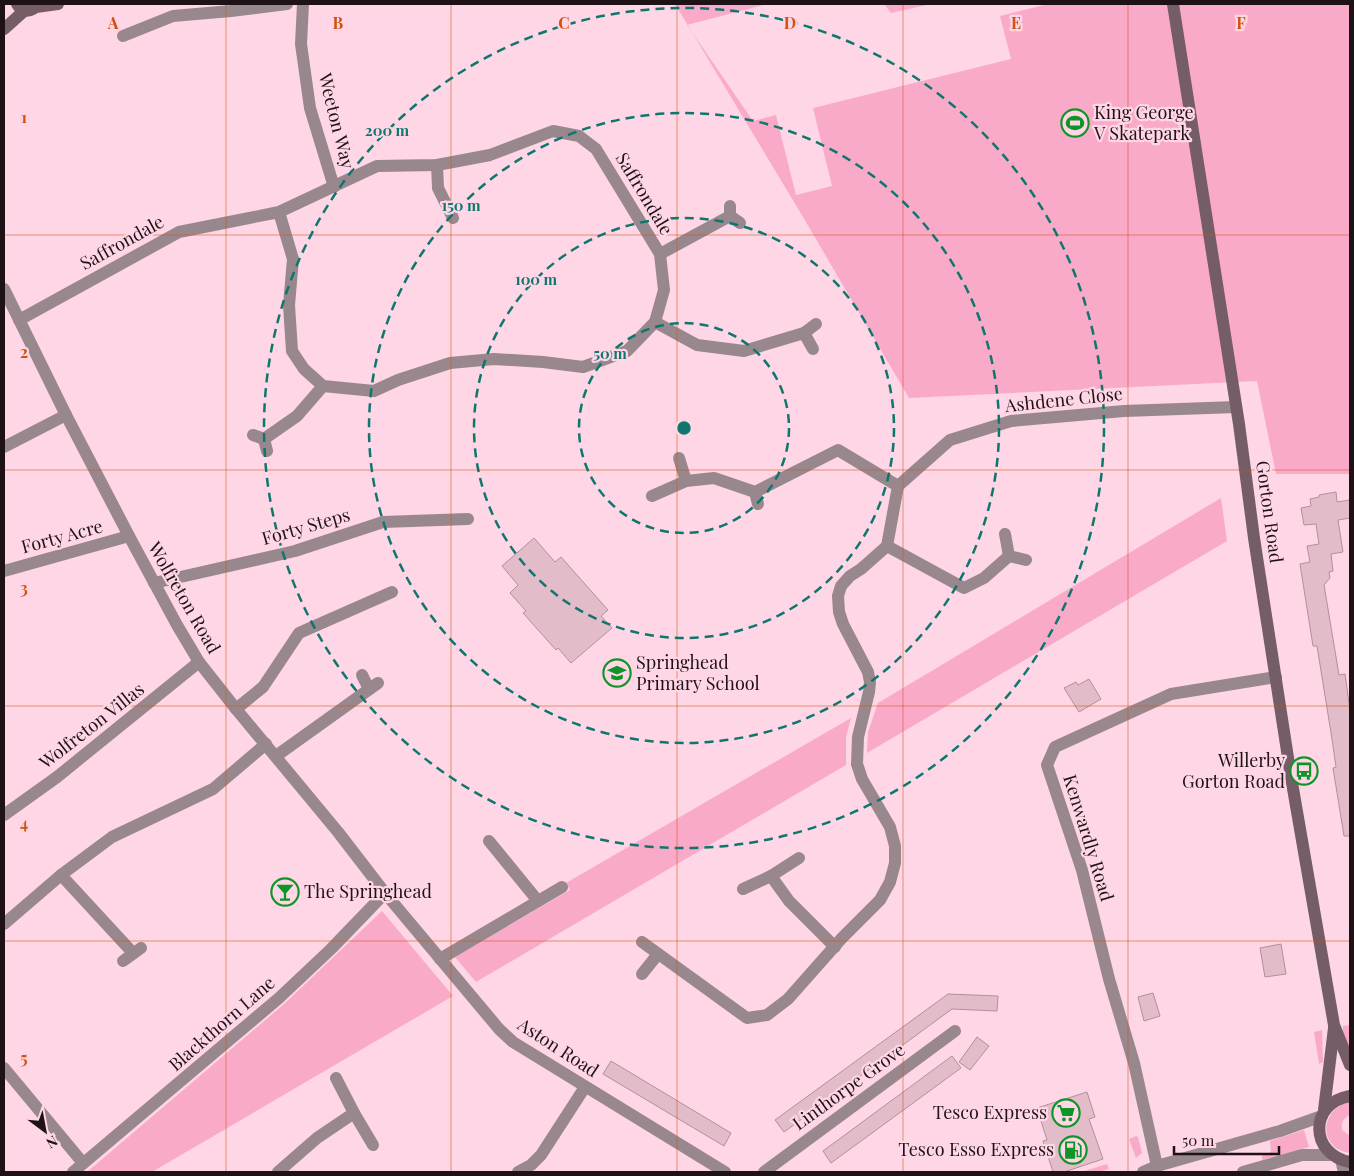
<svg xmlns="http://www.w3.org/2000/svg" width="1354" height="1176" font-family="'Playfair Display',serif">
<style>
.green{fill:#faaac9}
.building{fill:#e3bcca;stroke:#b38f9c}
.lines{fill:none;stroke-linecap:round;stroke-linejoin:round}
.minor{stroke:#98888e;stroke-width:12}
.tertiary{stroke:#98888e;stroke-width:12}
.secondary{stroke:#745d66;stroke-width:12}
.grid{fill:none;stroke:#d4520d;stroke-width:1;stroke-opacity:0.55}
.ring{fill:none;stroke:#0f766e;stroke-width:2.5;stroke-dasharray:9 6}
.labels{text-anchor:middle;stroke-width:4.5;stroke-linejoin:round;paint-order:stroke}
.poi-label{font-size:18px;fill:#1f1217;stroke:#fed6e5;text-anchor:start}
.street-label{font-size:18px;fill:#1f1217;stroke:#fed6e5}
.grid-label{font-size:16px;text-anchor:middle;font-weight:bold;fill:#d4520d;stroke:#fed6e5;stroke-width:4.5;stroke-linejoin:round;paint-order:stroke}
.centre{fill:#0f766e;stroke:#fed6e5;stroke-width:2.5}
.ring-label{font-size:15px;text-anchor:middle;font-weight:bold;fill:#0f766e;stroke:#fed6e5;stroke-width:4.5;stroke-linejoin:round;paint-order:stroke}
</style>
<rect width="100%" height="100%" fill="#fed6e5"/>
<!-- green -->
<g class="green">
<path d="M675 4H767L687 25 753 121 776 115 796 195 832 186 813 108 1011 59 1000 16 1048 4H1350V474H1276L1257 381 909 398 803 217 687 24Z"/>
<path d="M884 4H931L891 13Z"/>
<path d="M1221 498 1227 541 867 753 868 732 878 703Z"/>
<path d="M851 718 846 737V765L476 982 455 957 570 890 566 883Z"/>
<path d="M382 911 453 996 152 1172H87L283 1005Z"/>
<path d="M1350 1025V1056L1343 1033V1026Z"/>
<path d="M1322 1030 1323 1062 1319 1064 1314 1032Z"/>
<path d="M1350 1102V1115C1343 1118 1340 1124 1343 1131L1350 1136V1153C1318 1149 1319 1109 1350 1102Z"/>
<path d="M1304 1130 1309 1147 1262 1160V1155L1271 1152 1270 1141Z"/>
<path d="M1136 1136 1138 1137 1142 1153 1136 1158 1129 1139Z"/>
<path d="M1107 1164 1109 1169 1098 1172H1081Z"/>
</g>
<!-- building -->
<g class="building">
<path d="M1336 492 1337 502 1350 500V518L1338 520 1343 552 1331 554 1333 571 1329 572 1330 578 1324 585 1339 675 1345 674 1350 710V836H1344L1333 768 1336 767 1332 739 1317 646H1313L1300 564 1310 562 1307 546 1319 544 1316 524 1304 525 1301 508 1311 506 1310 499 1319 497V495Z"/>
<path d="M534 538 555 562 561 557 608 610 601 616 612 628 571 663 558 648 556 650 523 613 526 611 510 593 518 585 502 566Z"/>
<path d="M1089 679 1101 699 1079 712 1064 688 1076 682 1078 685Z"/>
<path d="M1281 944 1286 974 1265 977 1260 948Z"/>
<path d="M1153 993 1160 1016 1144 1021 1138 997Z"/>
<path d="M948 994 998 996 997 1011 952 1009 784 1132 775 1120Z"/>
<path d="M977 1037 989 1046 970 1070 959 1062Z"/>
<path d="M952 1056 961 1068 831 1163 823 1151Z"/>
<path d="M611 1061 731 1133 724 1146 603 1074Z"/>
<path d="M1087 1092 1095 1117 1089 1119 1103 1159 1064 1172H1053L1043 1141 1047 1140 1037 1108Z"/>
</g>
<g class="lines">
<!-- minor -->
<g class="minor">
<path d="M303 4 301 44 310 108 334 187"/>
<path d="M123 36 173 16 231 11 287 4"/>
<path d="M437 165 438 188 453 218"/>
<path d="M730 206V216L740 223"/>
<path d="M660 254 730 216"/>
<path d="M4 289 66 415 129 536 177 625 199 662 236 709 338 832 385 893 499 1029 513 1042 725 1172"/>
<path d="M19 320 179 232 279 212 377 166 437 165 490 155 553 131 579 136 596 149 660 254 664 290 655 322 627 351 583 367 543 362 494 359 450 363 398 380 374 391 323 386 304 369 292 351 289 305 293 259 279 212"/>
<path d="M655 322 697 345 744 351 804 333 816 324"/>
<path d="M804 333 813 349"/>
<path d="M253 435 264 439 267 451"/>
<path d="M264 439 297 416 323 386"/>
<path d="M4 447 66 415"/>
<path d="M679 458 686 481"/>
<path d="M755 492 758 504"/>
<path d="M652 496 686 481 714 478 755 492 838 450 898 486"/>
<path d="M1005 534 1009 556 1026 560"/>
<path d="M887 546 964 588 984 578 1009 556"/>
<path d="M4 571 129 536"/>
<path d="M154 583 295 551 383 522 468 519"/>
<path d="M362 675 369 689"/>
<path d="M236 709 263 687 299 633 392 592"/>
<path d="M276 756 378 683"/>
<path d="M4 815 57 777 199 662"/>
<path d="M489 841 538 901"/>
<path d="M61 875 133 953"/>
<path d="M771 876 789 901 835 947"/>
<path d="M743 889 771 876 799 858"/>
<path d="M4 924 61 875 112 837 213 789 266 744"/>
<path d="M642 942 747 1018 767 1015 788 999 842 938 880 900 890 882 895 863V846L890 827 862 779 857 764 858 737 869 692 870 682 868 672 843 624 839 612 838 596 841 586 850 576 861 569 887 546 898 486 950 440 1011 421 1124 411 1236 407"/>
<path d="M440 959 562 887"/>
<path d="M123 961 141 948"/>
<path d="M642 974 658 954"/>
<path d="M4 1068 83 1163"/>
<path d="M336 1078 354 1113 373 1145"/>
<path d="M1157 1166 1134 1063 1109 979 1082 870 1047 765 1055 747 1171 694 1276 677"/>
<path d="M73 1172 279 998 331 949 385 893"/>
<path d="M278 1172 317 1138 354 1113"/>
<path d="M518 1172 531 1165 541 1155 585 1087"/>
<path d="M764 1172 955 1031"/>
</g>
<!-- tertiary -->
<g class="tertiary">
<path d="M1341 1160 1344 1172"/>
<path d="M1143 1172 1157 1166 1280 1131 1322 1116"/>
<path d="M1243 1172 1302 1155H1332"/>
</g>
<!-- secondary -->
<g class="secondary">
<path d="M17 4C22 13 32 13 38 4"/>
<path d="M1173 4 1239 424 1254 538 1291 777 1334 1025 1350 1065"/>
<path d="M36 7 58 4"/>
<path d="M4 29 24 11"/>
<path d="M1350 1096C1309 1103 1309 1154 1350 1162"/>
<path d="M1324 1110 1334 1028"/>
</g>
</g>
<!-- grid -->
<path class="grid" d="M226 4V1172M451 4V1172M677 4V1172M903 4V1172M1128 4V1172M4 235H1350M4 470H1350M4 706H1350M4 941H1350"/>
<!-- distance rings -->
<g class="ring">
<circle cx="684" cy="428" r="105"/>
<circle cx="684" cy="428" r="210"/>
<circle cx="684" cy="428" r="315"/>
<circle cx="684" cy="428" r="420"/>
</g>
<!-- icons -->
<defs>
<g id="stadium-ring" transform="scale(1.4375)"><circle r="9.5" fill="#fed6e5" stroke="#0f9427" stroke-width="1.5"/><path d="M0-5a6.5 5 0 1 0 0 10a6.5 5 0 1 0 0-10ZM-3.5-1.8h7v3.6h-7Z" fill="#0f9427"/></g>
<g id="school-ring" transform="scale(1.4375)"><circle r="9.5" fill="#fed6e5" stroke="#0f9427" stroke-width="1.5"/><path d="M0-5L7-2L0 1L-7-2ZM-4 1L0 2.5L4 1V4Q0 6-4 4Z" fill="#0f9427"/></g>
<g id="bus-ring" transform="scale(1.4375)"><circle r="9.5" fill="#fed6e5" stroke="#0f9427" stroke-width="1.5"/><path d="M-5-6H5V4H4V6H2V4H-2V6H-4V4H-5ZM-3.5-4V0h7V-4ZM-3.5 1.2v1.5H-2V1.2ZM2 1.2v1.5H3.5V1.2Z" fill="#0f9427"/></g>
<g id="bar-ring" transform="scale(1.4375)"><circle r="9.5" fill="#fed6e5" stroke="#0f9427" stroke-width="1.5"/><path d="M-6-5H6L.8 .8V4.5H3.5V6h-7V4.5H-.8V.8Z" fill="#0f9427"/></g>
<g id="supermarket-ring" transform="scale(1.4375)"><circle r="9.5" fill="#fed6e5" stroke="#0f9427" stroke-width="1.5"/><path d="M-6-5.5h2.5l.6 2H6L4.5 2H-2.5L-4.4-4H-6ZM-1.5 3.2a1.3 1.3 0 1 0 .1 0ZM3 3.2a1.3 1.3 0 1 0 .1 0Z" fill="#0f9427"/></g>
<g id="fuel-ring" transform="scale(1.4375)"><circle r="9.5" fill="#fed6e5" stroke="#0f9427" stroke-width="1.5"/><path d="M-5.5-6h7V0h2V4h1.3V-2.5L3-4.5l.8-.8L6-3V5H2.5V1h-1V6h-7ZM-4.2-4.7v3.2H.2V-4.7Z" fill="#0f9427"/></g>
</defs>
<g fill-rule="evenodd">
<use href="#stadium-ring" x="1075" y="123"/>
<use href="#school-ring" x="617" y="673"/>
<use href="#bus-ring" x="1304" y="771"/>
<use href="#bar-ring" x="285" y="892"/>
<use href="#supermarket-ring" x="1066" y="1113"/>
<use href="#fuel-ring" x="1073" y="1150"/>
</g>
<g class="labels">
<!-- poi labels -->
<g class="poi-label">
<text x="1094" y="119">King George<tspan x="1094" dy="21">V Skatepark</tspan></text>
<text x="636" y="669">Springhead<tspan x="636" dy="21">Primary School</tspan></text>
<text x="1285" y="767" text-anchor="end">Willerby<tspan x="1285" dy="21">Gorton Road</tspan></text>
<text x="304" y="898">The Springhead</text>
<text x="1047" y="1119" text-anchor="end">Tesco Express</text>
<text x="1054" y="1156" text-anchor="end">Tesco Esso Express</text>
</g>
<!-- street labels -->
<g class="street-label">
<text transform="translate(336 121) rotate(76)" y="6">Weeton Way</text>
<text transform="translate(644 194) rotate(59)" y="6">Saffrondale</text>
<text transform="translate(122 243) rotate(-29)" y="6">Saffrondale</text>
<text transform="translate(1064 400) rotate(-6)" y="6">Ashdene Close</text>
<text transform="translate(1269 512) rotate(82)" y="6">Gorton Road</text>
<text transform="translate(306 527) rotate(-16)" y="6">Forty Steps</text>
<text transform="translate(62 537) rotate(-15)" y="6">Forty Acre</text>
<text transform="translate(184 598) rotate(60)" y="6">Wolfreton Road</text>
<text transform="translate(92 726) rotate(-38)" y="6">Wolfreton Villas</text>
<text transform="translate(1088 838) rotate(73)" y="6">Kenwardly Road</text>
<text transform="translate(222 1024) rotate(-41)" y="6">Blackthorn Lane</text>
<text transform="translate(558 1048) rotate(33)" y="6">Aston Road</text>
<text transform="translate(849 1087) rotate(-36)" y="6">Linthorpe Grove</text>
</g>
</g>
<g class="grid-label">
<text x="113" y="29">A</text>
<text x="338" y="29">B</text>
<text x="564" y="29">C</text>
<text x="790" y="29">D</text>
<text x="1016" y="29">E</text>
<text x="1241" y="29">F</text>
<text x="24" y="123">1</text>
<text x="24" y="358">2</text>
<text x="24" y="594">3</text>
<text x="24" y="829">4</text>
<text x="24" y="1064">5</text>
</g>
<circle cx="684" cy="428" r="8" class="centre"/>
<g class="ring-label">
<text x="387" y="136">200 m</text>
<text x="461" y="211">150 m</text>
<text x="536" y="285">100 m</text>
<text x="610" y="359">50 m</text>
</g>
<!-- border -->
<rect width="1354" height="1176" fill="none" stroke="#1f1217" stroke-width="10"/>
<!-- north arrow -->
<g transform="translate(45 1131) rotate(148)" stroke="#fed6e5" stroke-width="4" paint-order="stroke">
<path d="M0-4L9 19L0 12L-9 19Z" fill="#1f1217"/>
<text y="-8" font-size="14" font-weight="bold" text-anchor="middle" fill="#1f1217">N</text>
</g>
<!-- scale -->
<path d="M1174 1146v8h105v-8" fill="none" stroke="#1f1217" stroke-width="2.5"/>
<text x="1182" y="1146" font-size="15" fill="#1f1217" stroke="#fed6e5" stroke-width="4" paint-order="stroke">50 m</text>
</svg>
